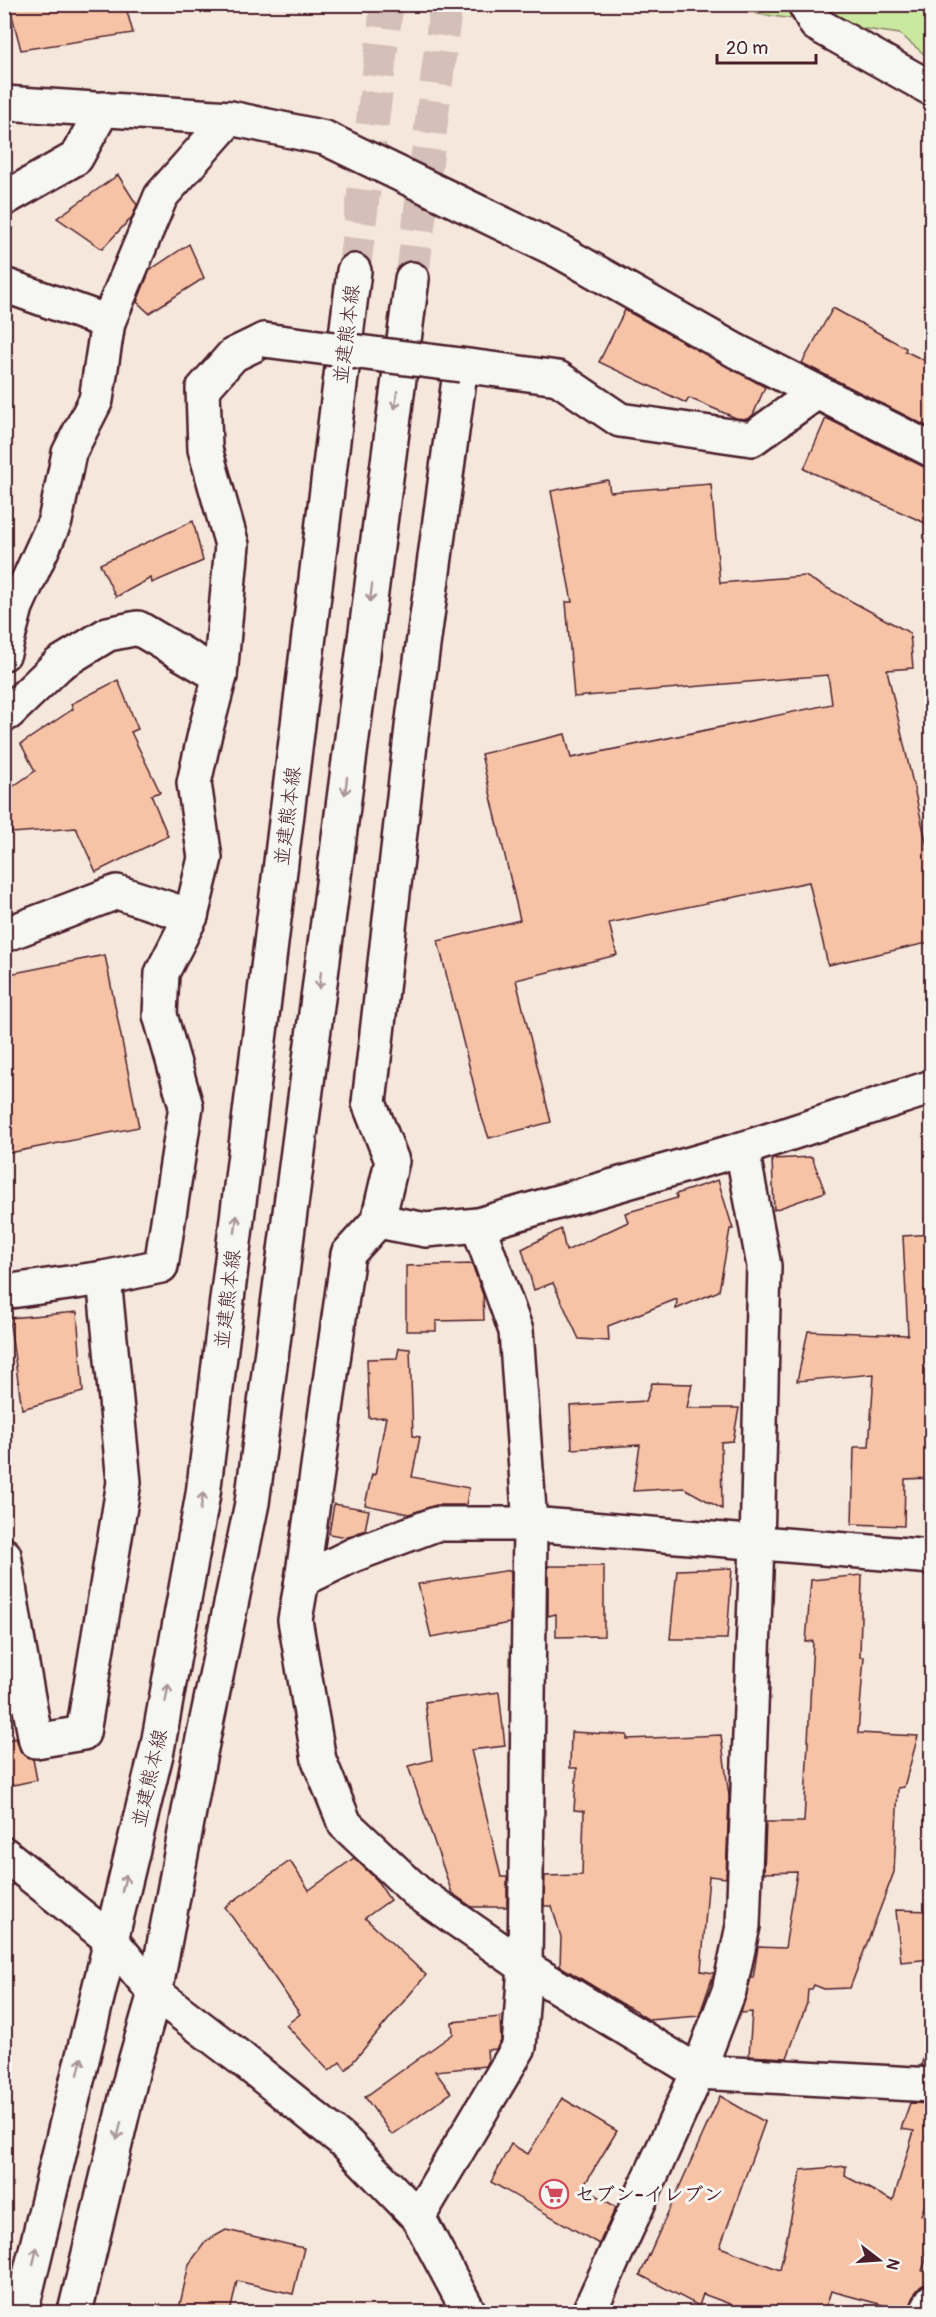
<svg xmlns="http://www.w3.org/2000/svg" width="936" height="2317" font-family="Pangolin,'Klee One',sans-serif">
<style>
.green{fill:#cae89f;stroke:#8a8465;stroke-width:1.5}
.building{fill:#f7c3a7;stroke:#4a1f2b;stroke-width:1.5}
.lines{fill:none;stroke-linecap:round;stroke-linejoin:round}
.secondary-tunnel{stroke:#d4bfb9;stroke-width:33;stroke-dasharray:33 16;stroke-linecap:butt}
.minor-casing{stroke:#4a1f2b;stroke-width:38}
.tertiary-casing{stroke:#4a1f2b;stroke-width:38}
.secondary-casing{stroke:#4a1f2b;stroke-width:38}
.minor{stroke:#f6f6f2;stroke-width:33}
.tertiary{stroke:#f6f6f2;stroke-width:33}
.secondary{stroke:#f6f6f2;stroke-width:33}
.minor-bridge-casing{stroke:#4a1f2b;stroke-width:38;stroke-linecap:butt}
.minor-bridge{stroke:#f6f6f2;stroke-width:33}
.oneway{stroke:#a99598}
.labels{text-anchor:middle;stroke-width:6;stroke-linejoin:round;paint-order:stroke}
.street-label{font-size:20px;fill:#4a1f2b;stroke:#f6f6f2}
.poi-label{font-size:20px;font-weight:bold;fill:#4a1f2b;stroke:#f6f6f2;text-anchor:start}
</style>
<rect width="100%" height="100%" fill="#f6e7dc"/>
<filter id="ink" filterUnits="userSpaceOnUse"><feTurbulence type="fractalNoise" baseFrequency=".0167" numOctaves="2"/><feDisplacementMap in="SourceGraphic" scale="12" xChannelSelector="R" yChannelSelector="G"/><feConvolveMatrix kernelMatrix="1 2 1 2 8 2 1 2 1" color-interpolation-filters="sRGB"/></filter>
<g filter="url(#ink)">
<!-- green -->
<path class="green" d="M734 5H931V60L900 34 758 14Z"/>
<!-- building -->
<g class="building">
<path d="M9 4H125L133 33 21 50Z"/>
<path d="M118 175 137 205 132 217 102 249 57 218Z"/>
<path d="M189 244 204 278 149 313 137 302 150 270Z"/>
<path d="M833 308 906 348 905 351 932 364V429L802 363Z"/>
<path d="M625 310 765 387 753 415 747 419 736 418 689 398 686 403 599 362Z"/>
<path d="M826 418 924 467 932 468V526L804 469Z"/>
<path d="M608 480 610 492 711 484 720 583 805 576 910 633 913 668 887 670 932 867V942L828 965 809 882 609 923 617 955 516 980 551 1122 489 1138 482 1118 438 941 520 920 481 754 565 734 571 758 832 704 828 675 574 697 566 602H572L551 491Z"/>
<path d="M193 521 203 561 152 583 151 578 116 597 100 564Z"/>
<path d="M118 680 138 729 131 732 160 792 151 795 168 836 96 872 76 828 12 833 8 790 35 771 21 744 73 709 71 704Z"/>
<path d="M105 955 139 1127 4 1154V975Z"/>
<path d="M812 1157 825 1192 774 1210 772 1159Z"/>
<path d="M718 1180 733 1229H730L719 1291 676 1309 677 1299 608 1326 609 1341 579 1339 553 1283 534 1290 522 1249 561 1229 566 1251 628 1222 625 1213 677 1198 676 1194Z"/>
<path d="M932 1234V1478L905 1479 904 1526 852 1524 854 1447H869L874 1374 797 1381 808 1331 908 1335 903 1236Z"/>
<path d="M472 1264 483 1295 484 1320 436 1321V1331H406V1266Z"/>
<path d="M77 1312 83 1392 22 1409 9 1318Z"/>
<path d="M399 1348 410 1349 413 1436 420 1437 412 1477 469 1488 466 1505H436L409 1514 365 1505 372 1474 375 1475 386 1417 369 1418 367 1359 397 1358Z"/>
<path d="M652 1383 692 1384 687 1408H739L733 1441 721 1442 722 1509 684 1488 633 1491 640 1445 572 1449 570 1406 646 1401Z"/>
<path d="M334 1504 369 1510 365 1530 347 1537 329 1534Z"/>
<path d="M548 1566H604V1636L556 1637V1614L548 1616Z"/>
<path d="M732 1568 727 1639H670L677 1570Z"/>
<path d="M511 1570 510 1623 431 1637 418 1584Z"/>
<path d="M862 1575 860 1657H864L858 1733 918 1736 904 1787 898 1788 894 1872 850 1988 824 1989 814 1985 812 1989H808L807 2003 787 2058 749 2056 752 2012 741 2013 751 1978H753L758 1947 785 1948 797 1872 764 1873 766 1822H804L813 1641 806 1642 811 1580Z"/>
<path d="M499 1692 505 1746 471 1750 501 1877H507V1907H472L452 1893 408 1766 432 1760 425 1702Z"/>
<path d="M571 1732 627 1735V1739L721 1735 729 1796 726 1878 709 1876 701 1971 714 1973 699 2016 649 2020 638 2013 637 2011 621 2003 560 1966 561 1937 552 1906H544L545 1876 582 1875 584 1811 574 1810 577 1768H570Z"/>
<path d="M16 1738 21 1753 33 1759 37 1780 4 1787V1741Z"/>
<path d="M354 1858 376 1879 390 1900 365 1918 426 1975 346 2070 340 2062 329 2071 286 2025 300 2014 225 1907 290 1861 309 1890Z"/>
<path d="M896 1910 932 1911V1959L901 1962Z"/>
<path d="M500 2017 501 2041 496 2049 487 2050 488 2062 486 2066 435 2071 451 2093 392 2135 365 2097 453 2034 452 2022Z"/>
<path d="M925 2052 932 2053V2066H921Z"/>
<path d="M720 2096 765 2122 720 2247 780 2270 801 2170 846 2166 845 2176 893 2201 914 2131 901 2129 910 2103 932 2104V2189L921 2215 932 2221V2241L922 2271 928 2272V2283L921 2286 915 2293 909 2312 831 2291 824 2313H754L703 2294 699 2306 640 2275Z"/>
<path d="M562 2098 617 2131 583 2187 616 2207 599 2244 491 2182 511 2144 528 2154Z"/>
<path d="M226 2230 304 2248 293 2294 237 2281 230 2313H178L189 2264 206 2241Z"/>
</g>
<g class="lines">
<!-- secondary-tunnel -->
<g class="secondary-tunnel">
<path d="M354 271 387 4"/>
<path d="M412 279 446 4"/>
</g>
<!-- minor casing -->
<g class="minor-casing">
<g id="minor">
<path d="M805 4 816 24 932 89"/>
<path d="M4 103 230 118 325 138 559 251 736 351 932 450"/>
<path d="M4 199 76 158 103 109"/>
<path d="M4 285 108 322"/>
<path d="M817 392 752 439 620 420 558 378 461 365 412 727 369 1103 392 1161 378 1221 348 1254 302 1580 353 1555 436 1524H530L932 1557"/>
<path d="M4 653 16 607 55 521 69 453 96 400 108 322 161 196 230 118"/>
<path d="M8 713 59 664 108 634 138 628 220 676 232 545 205 449 203 389 233 355 264 340"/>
<path d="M4 935 117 892 191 916"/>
<path d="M378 1221 426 1230 478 1225 742 1149 932 1087"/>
<path d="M4 1292 104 1278 161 1266 186 1106 160 1015 162 973 191 916 205 858 194 783 206 729 220 676"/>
<path d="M4 1555 18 1643 36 1741 83 1733 124 1482 104 1278"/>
<path d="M302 1580 295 1620 319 1760 345 1824 417 1892 525 1967 698 2072 932 2085"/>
<path d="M418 2217 519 2047 525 1967 530 1524 516 1331 478 1225"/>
<path d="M589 2312 698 2072 729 1991 743 1926 757 1544 764 1266 742 1149"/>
<path d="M927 2312 932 2301"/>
</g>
</g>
<!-- tertiary casing -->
<g class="tertiary-casing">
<path id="tertiary" d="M4 1854 111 1940 155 1993 243 2060 346 2143 418 2217 469 2312"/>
</g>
<!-- secondary casing -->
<g class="secondary-casing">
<g id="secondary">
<path d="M21 2312 157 1750 203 1494 354 271"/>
<path d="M75 2312 133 2069 155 1993 199 1758 252 1503 412 279"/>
</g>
</g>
<!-- minor -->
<use href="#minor" class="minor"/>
<!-- tertiary -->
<use href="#tertiary" class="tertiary"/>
<!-- secondary -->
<use href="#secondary" class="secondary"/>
<!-- minor-bridge casing -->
<g class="minor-bridge-casing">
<path id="minor-bridge" d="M264 340 461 365"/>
</g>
<!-- minor-bridge -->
<use href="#minor-bridge" class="minor-bridge"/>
</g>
<!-- one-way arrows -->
<defs><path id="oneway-shaft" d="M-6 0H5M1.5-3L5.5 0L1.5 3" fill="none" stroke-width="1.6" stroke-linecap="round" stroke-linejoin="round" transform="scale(1.5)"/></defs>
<g class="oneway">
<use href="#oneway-shaft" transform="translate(396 400) rotate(97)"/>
<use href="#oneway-shaft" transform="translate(371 593) rotate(97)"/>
<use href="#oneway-shaft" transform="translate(346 786) rotate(97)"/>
<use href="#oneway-shaft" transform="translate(320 980) rotate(97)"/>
<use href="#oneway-shaft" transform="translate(236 1224) rotate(-83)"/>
<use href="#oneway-shaft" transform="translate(202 1501) rotate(-80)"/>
<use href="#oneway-shaft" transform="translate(167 1693) rotate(-80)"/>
<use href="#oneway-shaft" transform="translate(124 1883) rotate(-76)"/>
<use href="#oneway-shaft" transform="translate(80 2066) rotate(-77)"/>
<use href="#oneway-shaft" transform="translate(119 2131) rotate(103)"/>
<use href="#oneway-shaft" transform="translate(35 2256) rotate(-77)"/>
</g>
</g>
<!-- icons -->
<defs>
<g id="supermarket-ring" transform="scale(1.5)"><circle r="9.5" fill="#f6f6f2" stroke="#d1495b" stroke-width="1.5"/><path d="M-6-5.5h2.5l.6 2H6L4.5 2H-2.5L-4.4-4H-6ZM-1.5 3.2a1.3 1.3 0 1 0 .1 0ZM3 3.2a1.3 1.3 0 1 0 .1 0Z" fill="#d1495b"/></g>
</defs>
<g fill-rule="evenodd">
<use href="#supermarket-ring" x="554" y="2194"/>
</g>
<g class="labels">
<!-- street labels -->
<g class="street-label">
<text transform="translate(346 334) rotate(-83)" y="7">並建熊本線</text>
<text transform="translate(287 816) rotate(-83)" y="7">並建熊本線</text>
<text transform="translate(227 1299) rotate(-83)" y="7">並建熊本線</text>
<text transform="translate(149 1778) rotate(-77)" y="7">並建熊本線</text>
</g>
<!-- poi labels -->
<g class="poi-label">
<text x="575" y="2201">セブン-イレブン</text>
</g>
</g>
<!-- margin -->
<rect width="936" height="2317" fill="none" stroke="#f6f6f2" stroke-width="24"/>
<rect x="12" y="12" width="912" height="2293" fill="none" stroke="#4a1f2b" stroke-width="2" filter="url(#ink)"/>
<!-- north arrow -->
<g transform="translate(879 2260) rotate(107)" stroke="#f6f6f2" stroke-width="4.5" paint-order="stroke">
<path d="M0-4.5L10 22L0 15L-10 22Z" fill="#4a1f2b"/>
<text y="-9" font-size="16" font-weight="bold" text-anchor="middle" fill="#4a1f2b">N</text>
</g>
<!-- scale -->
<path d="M717 54v9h99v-9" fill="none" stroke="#4a1f2b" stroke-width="3"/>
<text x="726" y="54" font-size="18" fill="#4a1f2b" stroke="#f6f6f2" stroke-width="4.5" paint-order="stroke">20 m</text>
</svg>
